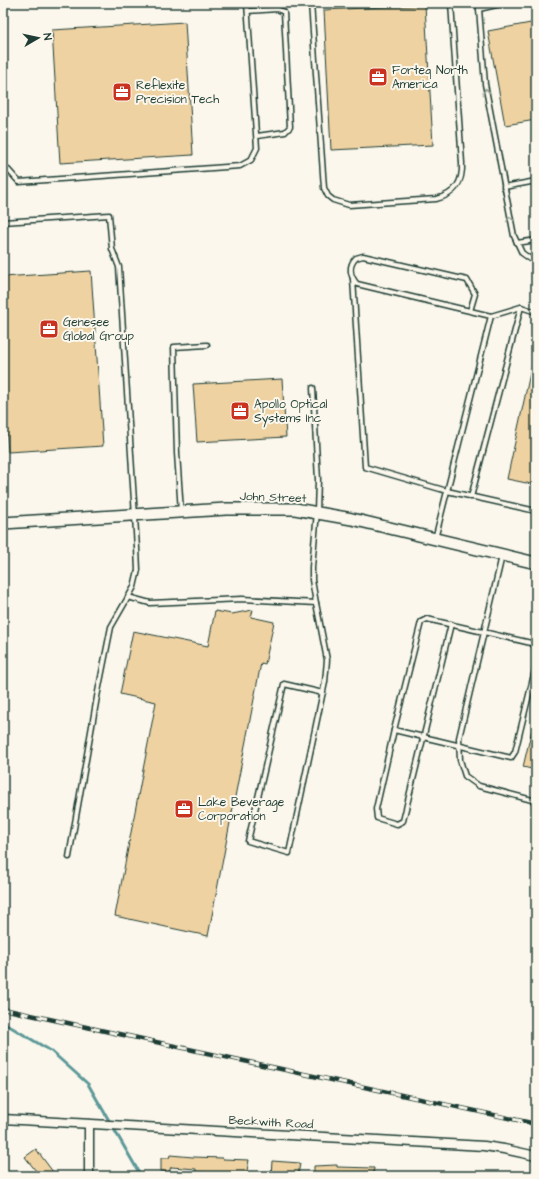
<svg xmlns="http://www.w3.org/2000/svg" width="539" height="1179" font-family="'Architects Daughter',sans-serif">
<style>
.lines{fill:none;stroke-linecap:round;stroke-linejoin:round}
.stream{stroke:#5b9898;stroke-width:3}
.building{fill:#efd2a2;stroke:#1f3d34}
.lane-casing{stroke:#1f3d34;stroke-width:7}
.street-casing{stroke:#1f3d34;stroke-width:11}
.secondary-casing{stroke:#1f3d34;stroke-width:14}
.lane{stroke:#fbf7ec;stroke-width:4}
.street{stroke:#fbf7ec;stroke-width:8}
.secondary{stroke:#fbf7ec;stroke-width:11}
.rail-casing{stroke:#1f3d34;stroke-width:4.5}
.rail{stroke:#fbf7ec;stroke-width:3;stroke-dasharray:9;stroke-linecap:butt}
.oneway{stroke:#8d9a90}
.labels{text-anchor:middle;stroke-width:4;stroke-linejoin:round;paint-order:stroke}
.poi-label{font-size:12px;fill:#1f3d34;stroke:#fbf7ec;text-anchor:start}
.street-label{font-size:12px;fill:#1f3d34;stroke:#fbf7ec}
</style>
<rect width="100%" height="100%" fill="#fbf7ec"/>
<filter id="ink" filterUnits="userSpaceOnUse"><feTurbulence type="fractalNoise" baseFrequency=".025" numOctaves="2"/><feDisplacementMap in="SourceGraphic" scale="8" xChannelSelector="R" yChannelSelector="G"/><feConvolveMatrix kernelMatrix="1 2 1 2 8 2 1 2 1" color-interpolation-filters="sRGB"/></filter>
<g filter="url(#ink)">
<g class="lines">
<!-- stream -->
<path class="stream" d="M3 1020 4 1023 51 1051 88 1084 141 1176"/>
</g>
<!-- building -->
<g class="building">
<path d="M425 5 433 145 331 150 324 10Z"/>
<path d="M185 22 193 155 60 163 52 30Z"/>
<path d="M536 22V120L505 125 488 31Z"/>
<path d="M91 271 103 446 8 452 3 382V277Z"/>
<path d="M532 364 536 365V485L507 479Z"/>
<path d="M282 379 286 437 197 442 193 384Z"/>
<path d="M253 610 251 617 274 622 265 664 261 663 208 936 115 916 156 702 120 694 133 631 208 646 215 611 232 614Z"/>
<path d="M533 725H536V770L523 767Z"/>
<path d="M36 1149 56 1176H42L39 1172 36 1171 25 1157Z"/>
<path d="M170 1155 193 1157 223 1158V1159L249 1160 246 1176H234V1174L196 1172V1169L171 1167 169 1172 161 1171V1158H169Z"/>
<path d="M272 1161 300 1163 298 1176H271Z"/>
<path d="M337 1165V1167L374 1168 373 1176H314V1166Z"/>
</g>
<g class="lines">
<!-- lane casing -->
<g class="lane-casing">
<g id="lane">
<path d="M311 3 324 188 328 196 333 200 349 205 436 199C456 194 463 182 462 163L451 3"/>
<path d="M481 3 479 9 485 84 514 236 522 253 536 263"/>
<path d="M479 9 505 3"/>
<path d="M248 11 277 9 284 12 290 127 285 132 257 136"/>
<path d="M3 164 19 182 240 166 251 160 257 148 247 3"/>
<path d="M504 187 536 181"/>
<path d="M3 222 109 215 112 249 119 267 137 548 138 570 134 587 111 627 97 697 69 857"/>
<path d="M517 243 536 240"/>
<path d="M353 279 365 467 447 491 536 511"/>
<path d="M470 311 475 294 467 280 363 256 356 258C348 266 350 276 357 284L491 316"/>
<path d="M471 497 521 307"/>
<path d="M3 507V523"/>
<path d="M181 512 177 453 174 347 207 345"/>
<path d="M435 539 491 316 521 307 536 312"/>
<path d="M502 556 459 738 460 760 465 776 479 786 536 801"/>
<path d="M128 597 150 603 242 599 316 603 312 580V567L317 512 318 480 313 388"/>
<path d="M316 603 327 660 325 682 289 853 248 841 284 684 323 693"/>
<path d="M536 647 531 643 427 619 421 622 394 730 511 758 515 752 536 666"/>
<path d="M394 730 376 809 377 818 397 824 403 821 451 624"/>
</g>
</g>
<!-- street casing -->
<g class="street-casing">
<g id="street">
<path d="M3 1119 484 1146 504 1149 536 1156"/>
<path d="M89 1124V1176"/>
</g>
</g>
<!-- secondary casing -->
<g class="secondary-casing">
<path id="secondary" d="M3 523 226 509H295L352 519 536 563"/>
</g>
<!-- lane -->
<use href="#lane" class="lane"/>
<!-- street -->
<use href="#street" class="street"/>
<!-- secondary -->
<use href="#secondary" class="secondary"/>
<!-- rail casing -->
<g class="rail-casing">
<path id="rail" d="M3 1009 536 1124"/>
</g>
<!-- rail -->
<use href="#rail" class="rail"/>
</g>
<!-- one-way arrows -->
<defs><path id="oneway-chevron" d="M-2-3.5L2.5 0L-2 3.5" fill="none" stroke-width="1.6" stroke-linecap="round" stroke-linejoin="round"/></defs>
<g class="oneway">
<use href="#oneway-chevron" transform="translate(486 91) rotate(-101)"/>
<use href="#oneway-chevron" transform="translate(510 219) rotate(-101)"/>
</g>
</g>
<!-- icons -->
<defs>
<g id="office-square" transform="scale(1)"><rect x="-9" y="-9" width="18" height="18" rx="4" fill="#c8321e" stroke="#fbf7ec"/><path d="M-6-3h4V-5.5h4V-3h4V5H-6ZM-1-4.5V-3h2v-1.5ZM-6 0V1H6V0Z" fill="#fff"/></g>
</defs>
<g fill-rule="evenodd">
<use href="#office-square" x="378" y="77"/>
<use href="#office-square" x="122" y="92"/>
<use href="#office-square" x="49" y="329"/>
<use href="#office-square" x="240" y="411"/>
<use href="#office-square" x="184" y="809"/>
</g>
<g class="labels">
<!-- poi labels -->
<g class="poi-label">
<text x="392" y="74">Forteq North<tspan x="392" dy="14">America</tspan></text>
<text x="136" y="89">Reflexite<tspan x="136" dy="14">Precision Tech</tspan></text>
<text x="63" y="326">Genesee<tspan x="63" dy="14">Global Group</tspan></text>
<text x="254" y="408">Apollo Optical<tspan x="254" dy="14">Systems Inc</tspan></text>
<text x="198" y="806">Lake Beverage<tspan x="198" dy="14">Corporation</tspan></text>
</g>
<!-- street labels -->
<g class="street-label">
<text transform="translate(273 497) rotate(2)" y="4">John Street</text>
<text transform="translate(271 1122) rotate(3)" y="4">Beckwith Road</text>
</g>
</g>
<!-- margin -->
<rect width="539" height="1179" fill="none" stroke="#fbf7ec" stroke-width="16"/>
<rect x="8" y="8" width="523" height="1163" fill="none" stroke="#1f3d34" stroke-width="1.5" filter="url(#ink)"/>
<!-- north arrow -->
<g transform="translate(38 38) rotate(81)" stroke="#fbf7ec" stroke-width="3" paint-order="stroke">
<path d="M0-3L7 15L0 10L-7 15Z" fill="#1f3d34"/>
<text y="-6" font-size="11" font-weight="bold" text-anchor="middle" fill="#1f3d34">N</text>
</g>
</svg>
